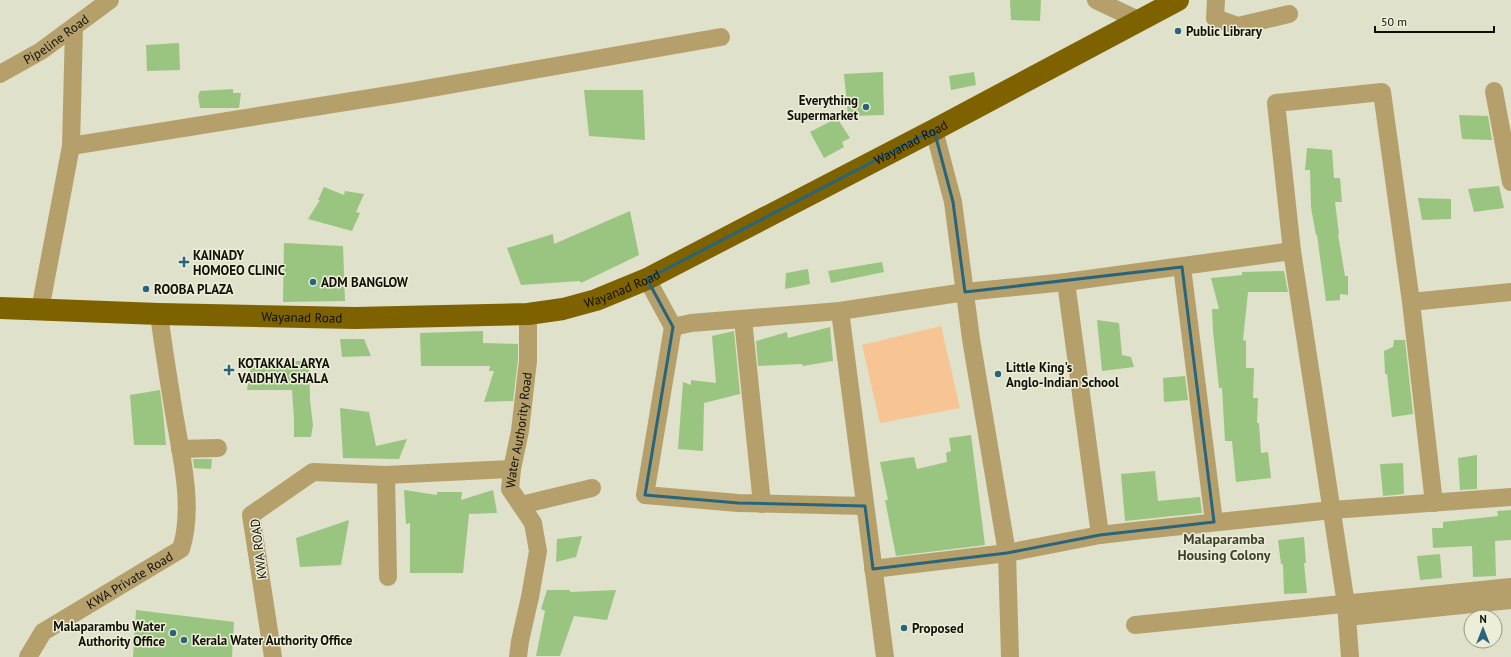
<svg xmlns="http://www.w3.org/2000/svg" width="1511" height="657" font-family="'PT Sans',sans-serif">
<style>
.green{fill:#f7c594}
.building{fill:#9ac580}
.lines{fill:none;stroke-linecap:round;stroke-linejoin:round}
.minor{stroke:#b5a06c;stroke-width:18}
.trunk{stroke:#7f6200;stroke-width:22}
.marked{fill:none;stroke:#28657c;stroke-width:3;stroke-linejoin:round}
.poi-dot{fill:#28657c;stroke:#eceed7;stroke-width:1.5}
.labels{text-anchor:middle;stroke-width:3;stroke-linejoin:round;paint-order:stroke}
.poi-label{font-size:13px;font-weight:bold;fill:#101008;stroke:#eceed7;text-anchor:start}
.street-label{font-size:13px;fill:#101008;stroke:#eceed7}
.neighbourhood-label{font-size:14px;font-weight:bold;fill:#3f402e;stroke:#eceed7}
</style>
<rect width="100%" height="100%" fill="#dfe1ca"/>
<!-- green -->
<path class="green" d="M941 326 960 408 880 423 862 345Z"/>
<!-- building -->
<g class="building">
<path d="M1010 0H1041L1040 21 1011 20Z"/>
<path d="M179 43 180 70 147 71 146 45Z"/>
<path d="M883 72 884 115 848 116 844 74Z"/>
<path d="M974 72 976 85 951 90 949 76Z"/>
<path d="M233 89V93H241L239 108H200L198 96 200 91Z"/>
<path d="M584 90H643L645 140 589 136Z"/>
<path d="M1459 115 1488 116 1492 140 1462 139Z"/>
<path d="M837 118 850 138 842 142 844 147 824 158 810 132Z"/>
<path d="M1307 148 1332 150 1334 178H1340L1342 202H1335L1339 234H1338L1345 276H1348V295L1340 294V300L1326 301 1317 235H1316L1311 207 1310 170H1305Z"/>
<path d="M1499 186 1504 208 1474 212 1468 189Z"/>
<path d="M324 187 344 195 345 191 364 194 356 212 360 213 352 231 308 219 320 200H318Z"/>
<path d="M1418 198 1451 199V219L1422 220Z"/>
<path d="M630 211 639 255 581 283 580 281 521 285 507 248 553 234 554 244Z"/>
<path d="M284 243 343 246 345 301 283 302Z"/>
<path d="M882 262 884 272 831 283 828 271Z"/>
<path d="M808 269 810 284 785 289 786 273Z"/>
<path d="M1284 271 1288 292H1248L1243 340 1246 341V368H1254L1253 398H1258L1257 423H1259L1261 453 1268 452 1271 478 1236 482 1232 441H1225L1222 388H1219L1213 331 1212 309H1219L1211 278 1242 275V272Z"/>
<path d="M1097 320 1119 323 1122 355 1131 357 1134 367 1102 371Z"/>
<path d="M830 327 833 361 803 366 802 364 758 366 756 341 787 332 788 338Z"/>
<path d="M483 331V343L518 344V360L513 401 484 402 494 371H489L490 366H421L420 333Z"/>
<path d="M734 331 740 394 704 403 703 451 678 449 683 382 691 385V380L716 383 712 336Z"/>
<path d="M340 339H364L371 356 342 357Z"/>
<path d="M1394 340H1405L1413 414 1392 417 1387 374H1385L1384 351 1393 347Z"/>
<path d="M291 361H309L310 400 313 425 311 437H294V419L292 390H247L251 366 291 367Z"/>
<path d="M1185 376 1188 400 1164 402 1163 378Z"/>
<path d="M160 390 163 413 166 445H134L130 395Z"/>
<path d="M340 408 369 412 376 446 407 439 399 459 343 458Z"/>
<path d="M971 435 985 545 896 556 885 500H888L880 462 914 457 917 469 947 462 946 453 951 451 949 438Z"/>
<path d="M1477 455V489L1460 490 1458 458Z"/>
<path d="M193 459H212L211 469 194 468Z"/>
<path d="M1403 463 1404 494 1383 496 1380 464Z"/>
<path d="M1155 471 1158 501 1200 497 1202 513 1125 521 1121 474Z"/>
<path d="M404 490 437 495V492H462L461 500 493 490 497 513 469 514 463 573H410V523L406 524Z"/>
<path d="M1511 510V540L1495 541 1496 576 1473 577 1472 546 1433 548 1432 528H1443V522L1498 516 1497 511Z"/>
<path d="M349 520 341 565 300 567 296 538Z"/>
<path d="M582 536 576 557 556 562 557 539Z"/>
<path d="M1304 537 1306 563H1304L1307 593 1284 594 1283 564H1281L1278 540Z"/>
<path d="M1440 554 1442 578 1420 580 1417 556Z"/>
<path d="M547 590H570V592L616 590 607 620 574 616 560 656H536L545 611 541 609Z"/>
<path d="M136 610 234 622 232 657H133Z"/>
</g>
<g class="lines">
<!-- minor -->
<g class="minor">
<path d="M1096 0 1138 20"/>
<path d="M1216 0 1215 18 1238 26 1289 14"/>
<path id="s1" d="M0 74 41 51 110 0"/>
<path d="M1494 91 1511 182"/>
<path d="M934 130 953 202 971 339 1007 553 1010 657"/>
<path d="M71 146 408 92 721 37"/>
<path d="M1182 267 1214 522"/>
<path d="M647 279 673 327 691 323 840 311 965 292 1066 282 1292 251"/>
<path d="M1066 282 1100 535"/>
<path d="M1411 302 1511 292"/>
<path d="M40 310 71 146 74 27"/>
<path d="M840 311 885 657"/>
<path d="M743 319 762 504"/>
<path d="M673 327 645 495 738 503 865 506"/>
<path d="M180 449 218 448"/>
<path d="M386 475 388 577"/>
<path d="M521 505 592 488"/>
<path d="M873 569 1007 553 1100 535 1134 531 1332 510 1511 497"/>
<path d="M1347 617 1511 600"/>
<path d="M1135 625 1511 587"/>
<path id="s2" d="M28 657 43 632 181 549C195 506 180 451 173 407 168 376 163 345 159 314"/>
<path d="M273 657 251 515 313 472 386 475 512 469"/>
<path id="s3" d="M518 657 520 641 530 597 538 551 533 523 510 489 512 469 520 431 528 361V314"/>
<path d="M1350 657 1346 604 1292 251 1276 103 1382 92 1411 302 1434 503"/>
</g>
<!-- trunk -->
<path class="trunk" id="s4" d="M0 308 159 314 355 318 528 314 563 309 596 300 647 279 934 130 1178 0"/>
</g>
<!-- marked area -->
<path class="marked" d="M934 130 953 202 965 292 1182 267 1214 522 1100 535 1007 553 873 569 865 506 738 503 645 495 673 327 647 279Z"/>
<!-- markers -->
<g class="poi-dot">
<circle cx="1178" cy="31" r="4"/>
<circle cx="866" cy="107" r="4"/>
<path d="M182 256h4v4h4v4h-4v4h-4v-4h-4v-4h4z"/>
<circle cx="313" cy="282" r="4"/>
<circle cx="146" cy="289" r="4"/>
<path d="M227 364h4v4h4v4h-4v4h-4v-4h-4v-4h4z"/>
<circle cx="998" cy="374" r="4"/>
<circle cx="904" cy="628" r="4"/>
<circle cx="173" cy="633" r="4"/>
<circle cx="184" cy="640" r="4"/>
</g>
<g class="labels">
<!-- poi labels -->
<g class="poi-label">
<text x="1186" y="36">Public Library</text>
<text x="858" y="105" text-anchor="end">Everything<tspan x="858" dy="15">Supermarket</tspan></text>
<text x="193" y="260">KAINADY<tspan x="193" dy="15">HOMOEO CLINIC</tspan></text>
<text x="321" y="287">ADM BANGLOW</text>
<text x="154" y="294">ROOBA PLAZA</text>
<text x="238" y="368">KOTAKKAL ARYA<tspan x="238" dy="15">VAIDHYA SHALA</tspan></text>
<text x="1006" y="372">Little King's<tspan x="1006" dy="15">Anglo-Indian School</tspan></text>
<text x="165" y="631" text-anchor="end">Malaparambu Water<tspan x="165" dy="15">Authority Office</tspan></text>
<text x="912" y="633">Proposed</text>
<text x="192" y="645">Kerala Water Authority Office</text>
</g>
<!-- street labels -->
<g class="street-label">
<text dy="5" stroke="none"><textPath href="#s1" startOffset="66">Pipeline Road</textPath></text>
<text dy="5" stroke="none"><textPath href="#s4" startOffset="950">Wayanad Road</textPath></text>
<text dy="5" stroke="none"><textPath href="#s4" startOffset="626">Wayanad Road</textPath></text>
<text dy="5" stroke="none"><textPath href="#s4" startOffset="302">Wayanad Road</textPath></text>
<text dy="5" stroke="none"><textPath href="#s3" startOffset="237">Water Authority Road</textPath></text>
<text transform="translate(258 549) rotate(-97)" y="5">KWA ROAD</text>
<text dy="5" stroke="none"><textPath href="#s2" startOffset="130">KWA Private Road</textPath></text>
</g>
<!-- neighbourhood labels -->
<g class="neighbourhood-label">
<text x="1224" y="544">Malaparamba<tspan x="1224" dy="16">Housing Colony</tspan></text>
</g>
</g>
<!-- north arrow -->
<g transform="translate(1483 629)"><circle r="19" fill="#eceed7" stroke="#949584"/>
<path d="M0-3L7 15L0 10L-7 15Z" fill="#28657c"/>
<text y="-6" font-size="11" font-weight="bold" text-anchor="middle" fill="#101008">N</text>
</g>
<!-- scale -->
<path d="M1375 26v6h119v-6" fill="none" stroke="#101008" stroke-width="2"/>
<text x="1381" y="26" font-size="12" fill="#101008" stroke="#eceed7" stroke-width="3" paint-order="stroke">50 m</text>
</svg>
